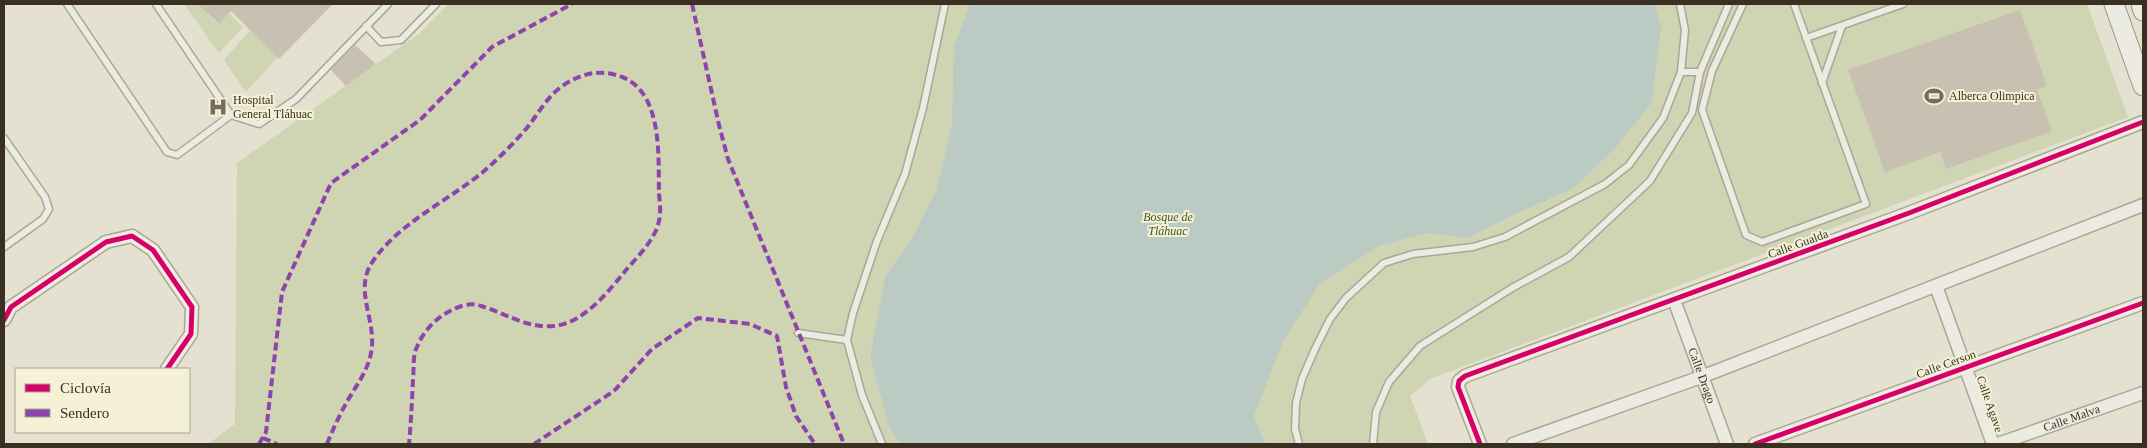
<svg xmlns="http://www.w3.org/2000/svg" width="2147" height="448" font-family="'Times New Roman',serif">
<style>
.green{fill:#cfd4b3}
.water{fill:#bbcbc3}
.building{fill:#c8c1b1}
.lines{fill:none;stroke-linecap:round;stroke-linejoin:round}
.service-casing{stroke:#aaa699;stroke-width:9}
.minor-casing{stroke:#aaa699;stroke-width:15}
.secondary-casing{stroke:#9a9688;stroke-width:21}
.service{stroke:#ecebe1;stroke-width:6}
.minor{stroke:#ecebe1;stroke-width:12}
.secondary{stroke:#ecebe1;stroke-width:19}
.quiet{stroke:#8e44ad;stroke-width:4;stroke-dasharray:8 4;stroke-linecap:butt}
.cycleway-casing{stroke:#f4f1d7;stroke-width:8}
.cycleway{stroke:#d6006c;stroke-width:5}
.labels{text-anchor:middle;stroke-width:4;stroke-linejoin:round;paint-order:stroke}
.poi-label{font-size:12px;fill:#393021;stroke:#f4f1d7;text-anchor:start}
.park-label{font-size:12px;font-style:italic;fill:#425428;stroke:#f4f1d7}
.street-label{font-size:12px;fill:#393021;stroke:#f4f1d7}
</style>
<rect width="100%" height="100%" fill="#e4e1d0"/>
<!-- green -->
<g class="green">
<path d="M184 4H208L203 9 218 24 229 13 243 27 219 53Z"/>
<path d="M448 4H2087L2128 117 1430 379 1410 396 1428 444H208L235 424 237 163 420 33Z"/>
<path d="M250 30 278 57 246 92 224 60Z"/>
</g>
<!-- water -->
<path class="water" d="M970 4H1654L1661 25 1652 102 1616 147 1574 188 1522 211 1468 238 1426 233 1379 246 1320 283 1283 341 1254 416 1265 444H901L890 429 870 358 885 277 913 237 936 191 952 125 954 47Z"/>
<!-- building -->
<g class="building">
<path d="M198 4H333L279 59 231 11 219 24Z"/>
<path d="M2020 10 2047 86 2037 90 2052 131 1946 169 1940 152 1885 172 1848 70Z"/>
<path d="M355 45 376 64 346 86 331 70Z"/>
</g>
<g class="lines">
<!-- service casing -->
<g class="service-casing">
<g id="service">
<path d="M67 4 167 152 177 155 231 115"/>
<path d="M156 4 231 115 259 124 296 99 388 4"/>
<path d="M1743 4 1712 71 1702 110 1746 235 1762 242 1866 204 1794 4"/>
<path d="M366 26 381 42 401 40 436 4"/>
<path d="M1806 38 1903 4"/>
<path d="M1681 72H1700"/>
<path d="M1822 83 1842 26"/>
<path d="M4 138 45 197 49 209 43 219 4 247"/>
<path d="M798 333 847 340"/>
<path d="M882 444 862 395 847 340 853 313 877 241 905 174 923 108 945 4"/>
<path d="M1299 444 1295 429 1296 403 1302 379 1315 349 1330 319 1346 298 1384 263 1413 254 1473 247 1505 237 1605 184 1629 165 1663 118 1681 72 1685 30 1680 4"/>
<path d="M1373 444 1376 412 1389 382 1420 346 1512 288 1569 257 1650 181 1692 113 1700 72 1729 4"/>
</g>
</g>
<!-- minor casing -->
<g class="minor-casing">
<g id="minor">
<path d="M1936 286 1993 444"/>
<path id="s1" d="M1677 308 1727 444"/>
<path d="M4 320 11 307 106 242 132 236 153 250 192 307 191 334 167 369"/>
<path d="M1480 444 1458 387 1459 381 1465 376 1909 213 2143 122"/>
<path d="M1513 444 1701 377 2143 205"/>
<path d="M1755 444 2143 303"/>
<path id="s2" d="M1998 444 2143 393"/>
</g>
</g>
<!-- secondary casing -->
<g class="secondary-casing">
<g id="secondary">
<path d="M2114 4 2143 86"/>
<path d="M2141 4 2143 11"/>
</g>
</g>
<!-- service -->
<use href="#service" class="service"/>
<!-- minor -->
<use href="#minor" class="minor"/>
<!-- secondary -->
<use href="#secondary" class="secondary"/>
<!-- quiet -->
<g class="quiet">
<path d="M692 4 719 125 728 159 844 444"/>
<path d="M263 438 277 444"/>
<path d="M259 444 266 432 282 292 331 183 420 120 492 47 572 4"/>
<path d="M327 444C333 429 340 414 348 400 358 383 371 366 372 345 374 316 354 288 373 261 399 223 449 200 483 172 498 159 513 144 526 129 537 116 546 98 561 87 576 76 593 70 612 74 664 84 658 153 659 194 660 203 661 213 659 221 655 240 638 256 626 270 608 292 584 323 554 326 529 329 504 313 481 306 471 302 459 306 450 311 434 319 421 334 415 352 413 360 414 370 413 379 412 401 411 422 409 444"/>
<path d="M534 444 614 391 652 349 698 318 750 324 777 336 786 387 796 416 815 444"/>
</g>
<!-- cycleway casing -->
<g class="cycleway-casing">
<g id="cycleway">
<path d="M4 320 11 307 106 242 132 236 153 250 192 307 191 334 167 369"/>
<path d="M1480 444 1458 387 1459 381 1465 376 1909 213 2143 122"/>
<path d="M1755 444 2143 303"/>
</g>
</g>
<!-- cycleway -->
<use href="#cycleway" class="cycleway"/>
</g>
<!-- icons -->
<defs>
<g id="stadium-bare" transform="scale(1.5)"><path d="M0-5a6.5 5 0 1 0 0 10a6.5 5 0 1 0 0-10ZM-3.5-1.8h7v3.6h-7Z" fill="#756e5e" stroke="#f4f1d7" stroke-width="2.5" paint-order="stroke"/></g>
<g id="hospital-bare" transform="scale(1.5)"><path d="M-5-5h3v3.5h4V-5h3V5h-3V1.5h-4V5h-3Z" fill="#756e5e" stroke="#f4f1d7" stroke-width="2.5" paint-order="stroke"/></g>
</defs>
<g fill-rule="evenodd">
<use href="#stadium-bare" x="1934" y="96"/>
<use href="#hospital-bare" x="218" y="107"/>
</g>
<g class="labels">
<!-- poi labels -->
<g class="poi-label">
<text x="1949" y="100">Alberca Olimpica</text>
<text x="233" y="104">Hospital<tspan x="233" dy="14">General Tláhuac</tspan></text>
</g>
<!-- park labels -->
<g class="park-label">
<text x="1168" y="221">Bosque de<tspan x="1168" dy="14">Tláhuac</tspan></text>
</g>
<!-- street labels -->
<g class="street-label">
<text transform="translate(1798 244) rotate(-20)" y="4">Calle Gualda</text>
<text transform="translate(1946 364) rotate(-20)" y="4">Calle Cerson</text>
<text dy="4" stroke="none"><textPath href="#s1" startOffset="72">Calle Drago</textPath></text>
<text transform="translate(1990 404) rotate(71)" y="4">Calle Agave</text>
<text dy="4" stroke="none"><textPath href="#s2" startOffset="78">Calle Malva</textPath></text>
</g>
</g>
<!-- border -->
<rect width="2147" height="448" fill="none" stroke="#393021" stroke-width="10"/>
<!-- legend -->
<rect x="15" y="368" width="175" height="65" fill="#f4f1d7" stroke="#a9a48e"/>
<rect x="25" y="384" width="25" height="8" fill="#d6006c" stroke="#a9a48e"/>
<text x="60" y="393" font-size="15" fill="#393021">Ciclovía</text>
<rect x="25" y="409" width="25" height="8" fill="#8e44ad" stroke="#a9a48e"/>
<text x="60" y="418" font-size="15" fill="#393021">Sendero</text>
</svg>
